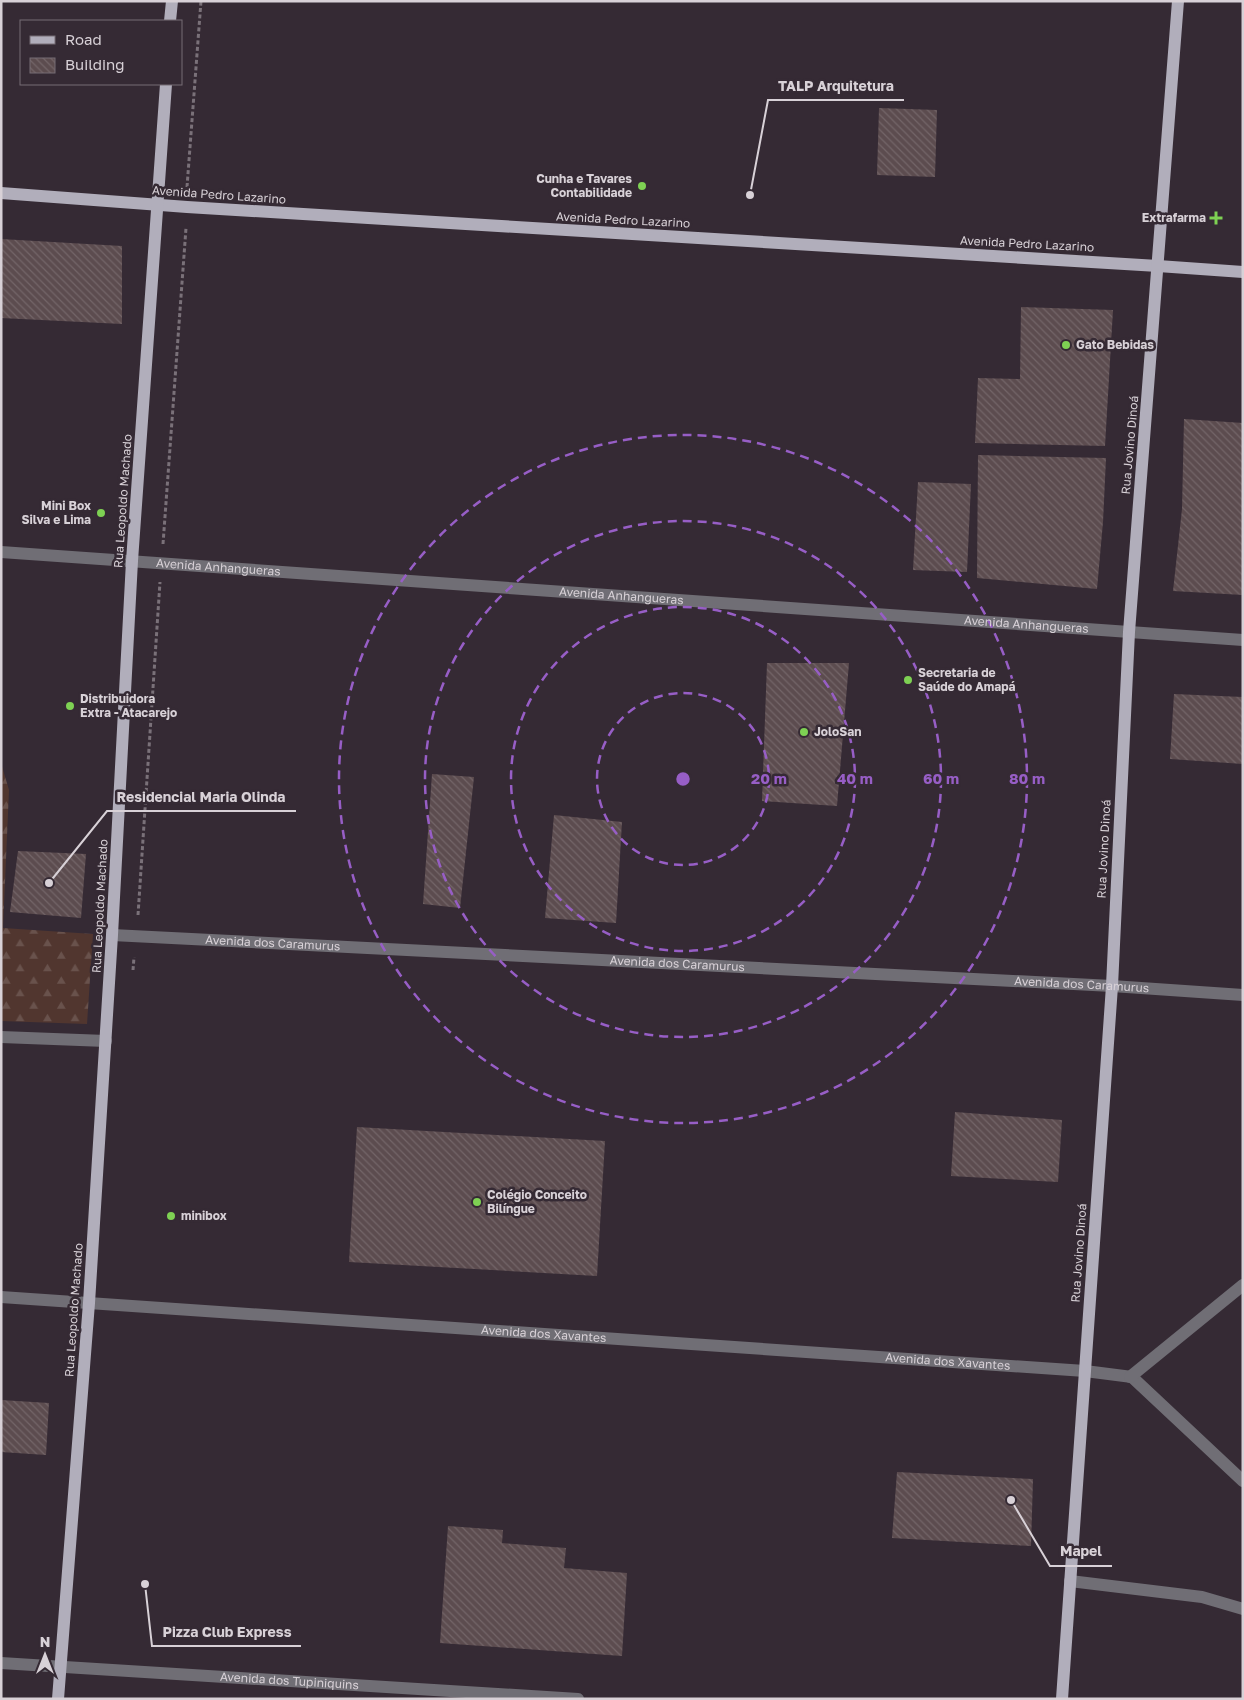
<svg xmlns="http://www.w3.org/2000/svg" width="1244" height="1700" font-family="'Golos Text',sans-serif">
<style>
.forest{fill:url(#forest-firs)}
.building{fill:url(#building-back-hatch)}
.lines{fill:none;stroke-linecap:round;stroke-linejoin:round}
.path{stroke:#7a7179;stroke-width:3;stroke-dasharray:4 2.5;stroke-linecap:butt}
.minor{stroke:#706e75;stroke-width:12}
.major{stroke:#b1aebb;stroke-width:12}
.ring{fill:none;stroke:#975ec6;stroke-width:2.5;stroke-dasharray:9 6}
.poi-dot{fill:#7ed153;stroke:#352a34;stroke-width:2}
.labels{text-anchor:middle;stroke-width:5;stroke-linejoin:round;paint-order:stroke}
.poi-label{font-size:12px;font-weight:bold;fill:#d8d1d7;stroke:#352a34;text-anchor:start}
.street-label{font-size:12px;fill:#d8d1d7;stroke:#352a34}
.centre{fill:#975ec6;stroke:#352a34;stroke-width:2.5}
.ring-label{font-size:15px;text-anchor:middle;font-weight:bold;fill:#975ec6;stroke:#352a34;stroke-width:5;stroke-linejoin:round;paint-order:stroke}
.leader{fill:none;stroke:#d8d1d7;stroke-width:2}
.callout-dot{fill:#d8d1d7;stroke:#352a34;stroke-width:2}
.callout-label{font-size:14px;text-anchor:middle;font-weight:bold;fill:#d8d1d7;stroke:#352a34;stroke-width:5;stroke-linejoin:round;paint-order:stroke}
</style>
<defs>
<pattern id="forest-firs" width="22" height="20" patternUnits="userSpaceOnUse" patternTransform="scale(1.25)"><rect width="22" height="20" fill="#51362f"/><path d="M5 1l3.5 6h-7zM16 11l3.5 6h-7z" fill="#69524c"/></pattern>
<pattern id="building-back-hatch" width="6" height="6" patternUnits="userSpaceOnUse" patternTransform="scale(1.25)"><rect width="6" height="6" fill="#5c4c4f"/><path d="M-1 5l2 2M0 0l6 6M5-1l2 2" fill="none" stroke="#736568"/></pattern>
</defs>
<rect width="100%" height="100%" fill="#352a34"/>
<!-- forest -->
<path class="forest" d="M1 763 9 790 3 928 93 934 87 1024 1 1021Z"/>
<!-- building -->
<g class="building">
<path d="M879 108 937 110 935 177 877 175Z"/>
<path d="M1 239 122 246V324L1 318Z"/>
<path d="M1021 307 1113 310 1105 446 975 443 978 378 1020 379Z"/>
<path d="M1184 419 1243 423V595L1173 591 1182 509Z"/>
<path d="M978 455 1106 458 1103 522 1097 589 977 578Z"/>
<path d="M918 482 971 484 967 572 913 570Z"/>
<path d="M767 663H849L837 806 762 801Z"/>
<path d="M1174 694 1243 697V764L1170 759Z"/>
<path d="M432 774 474 777 460 908 423 904Z"/>
<path d="M554 815 622 822 616 923 545 918Z"/>
<path d="M18 851 86 854 81 918 10 912Z"/>
<path d="M955 1112 1062 1120 1058 1182 951 1176Z"/>
<path d="M357 1127 605 1141 597 1276 349 1262Z"/>
<path d="M1 1400 49 1403 46 1455 1 1452Z"/>
<path d="M897 1472 1033 1479 1031 1546 892 1538Z"/>
<path d="M448 1526 503 1530 502 1543 566 1548 564 1568 627 1573 622 1656 440 1643Z"/>
</g>
<g class="lines">
<!-- path -->
<g class="path">
<path d="M187 187 201 1"/>
<path d="M163 544 186 228"/>
<path d="M138 915 160 582"/>
<path d="M133 970 134 957"/>
</g>
<!-- minor -->
<g class="minor">
<path id="s1" d="M1 552 1243 640"/>
<path id="s2" d="M112 935 1112 986 1243 995"/>
<path d="M1 1037 106 1041"/>
<path id="s3" d="M1 1297 1085 1371 1132 1377 1243 1481"/>
<path d="M1130 1377 1243 1285"/>
<path d="M1070 1581 1202 1597 1243 1609"/>
<path id="s4" d="M1 1663 578 1699"/>
</g>
<!-- major -->
<g class="major">
<path d="M170 21 172 1"/>
<path d="M1 193 187 207 1158 266 1243 272"/>
<path d="M58 1699 89 1303 112 935 132 561 166 84"/>
<path d="M1062 1699 1112 986 1129 632 1178 1"/>
</g>
</g>
<!-- distance rings -->
<g class="ring">
<circle cx="683" cy="779" r="86"/>
<circle cx="683" cy="779" r="172"/>
<circle cx="683" cy="779" r="258"/>
<circle cx="683" cy="779" r="344"/>
</g>
<!-- markers -->
<g class="poi-dot">
<circle cx="642" cy="186" r="5"/>
<path d="M1213.5 210.5h5v5h5v5h-5v5h-5v-5h-5v-5h5z"/>
<circle cx="1066" cy="345" r="5"/>
<circle cx="101" cy="513" r="5"/>
<circle cx="908" cy="680" r="5"/>
<circle cx="70" cy="706" r="5"/>
<circle cx="804" cy="732" r="5"/>
<circle cx="477" cy="1202" r="5"/>
<circle cx="171" cy="1216" r="5"/>
</g>
<g class="labels">
<!-- poi labels -->
<g class="poi-label">
<text x="632" y="183" text-anchor="end">Cunha e Tavares<tspan x="632" dy="14">Contabilidade</tspan></text>
<text x="1206" y="222" text-anchor="end">Extrafarma</text>
<text x="1076" y="349">Gato Bebidas</text>
<text x="91" y="510" text-anchor="end">Mini Box<tspan x="91" dy="14">Silva e Lima</tspan></text>
<text x="918" y="677">Secretaria de<tspan x="918" dy="14">Saúde do Amapá</tspan></text>
<text x="80" y="703">Distribuidora<tspan x="80" dy="14">Extra - Atacarejo</tspan></text>
<text x="814" y="736">JoloSan</text>
<text x="487" y="1199">Colégio Conceito<tspan x="487" dy="14">Bilíngue</tspan></text>
<text x="181" y="1220">minibox</text>
</g>
<!-- street labels -->
<g class="street-label">
<text transform="translate(219 195) rotate(4)" y="4">Avenida Pedro Lazarino</text>
<text transform="translate(623 220) rotate(3)" y="4">Avenida Pedro Lazarino</text>
<text transform="translate(1027 244) rotate(3)" y="4">Avenida Pedro Lazarino</text>
<text transform="translate(1130 445) rotate(-85)" y="4">Rua Jovino Dinoá</text>
<text transform="translate(123 501) rotate(-86)" y="4">Rua Leopoldo Machado</text>
<text dy="4" stroke="none"><textPath href="#s1" startOffset="218">Avenida Anhangueras</textPath></text>
<text dy="4" stroke="none"><textPath href="#s1" startOffset="622">Avenida Anhangueras</textPath></text>
<text dy="4" stroke="none"><textPath href="#s1" startOffset="1028">Avenida Anhangueras</textPath></text>
<text transform="translate(1104 849) rotate(-87)" y="4">Rua Jovino Dinoá</text>
<text transform="translate(100 906) rotate(-87)" y="4">Rua Leopoldo Machado</text>
<text dy="4" stroke="none"><textPath href="#s2" startOffset="161">Avenida dos Caramurus</textPath></text>
<text dy="4" stroke="none"><textPath href="#s2" startOffset="566">Avenida dos Caramurus</textPath></text>
<text dy="4" stroke="none"><textPath href="#s2" startOffset="971">Avenida dos Caramurus</textPath></text>
<text transform="translate(1079 1253) rotate(-86)" y="4">Rua Jovino Dinoá</text>
<text transform="translate(74 1310) rotate(-86)" y="4">Rua Leopoldo Machado</text>
<text dy="4" stroke="none"><textPath href="#s3" startOffset="544">Avenida dos Xavantes</textPath></text>
<text dy="4" stroke="none"><textPath href="#s3" startOffset="949">Avenida dos Xavantes</textPath></text>
<text dy="4" stroke="none"><textPath href="#s4" startOffset="289">Avenida dos Tupiniquins</textPath></text>
</g>
</g>
<circle cx="683" cy="779" r="8" class="centre"/>
<g class="ring-label">
<text x="769" y="784">20 m</text>
<text x="855" y="784">40 m</text>
<text x="941" y="784">60 m</text>
<text x="1027" y="784">80 m</text>
</g>
<!-- callouts -->
<path class="leader" d="M750 195L768 100H904M49 883L107 811H296M1011 1500L1050 1566H1112M145 1584L152 1646H301"/>
<g class="callout-dot">
<circle cx="750" cy="195" r="5"/>
<circle cx="49" cy="883" r="5"/>
<circle cx="1011" cy="1500" r="5"/>
<circle cx="145" cy="1584" r="5"/>
</g>
<g class="callout-label">
<text x="836" y="91">TALP Arquitetura</text>
<text x="201" y="802">Residencial Maria Olinda</text>
<text x="1081" y="1556">Mapel</text>
<text x="227" y="1637">Pizza Club Express</text>
</g>
<!-- border -->
<rect width="1244" height="1700" fill="none" stroke="#d8d1d7" stroke-width="5"/>
<!-- legend -->
<rect x="20" y="20" width="162" height="65" fill="#352a34" stroke="#766d75"/>
<rect x="30" y="36" width="25" height="8" fill="#b1aebb" stroke="#766d75"/>
<text x="65" y="45" font-size="15" fill="#d8d1d7">Road</text>
<rect x="30" y="58" width="25" height="15" fill="url(#building-back-hatch)" stroke="#766d75"/>
<text x="65" y="70" font-size="15" fill="#d8d1d7">Building</text>
<!-- north arrow -->
<g transform="translate(45 1655)" stroke="#352a34" stroke-width="4" paint-order="stroke">
<path d="M0-4L9 19L0 12L-9 19Z" fill="#d8d1d7"/>
<text y="-8" font-size="14" font-weight="bold" text-anchor="middle" fill="#d8d1d7">N</text>
</g>
</svg>
